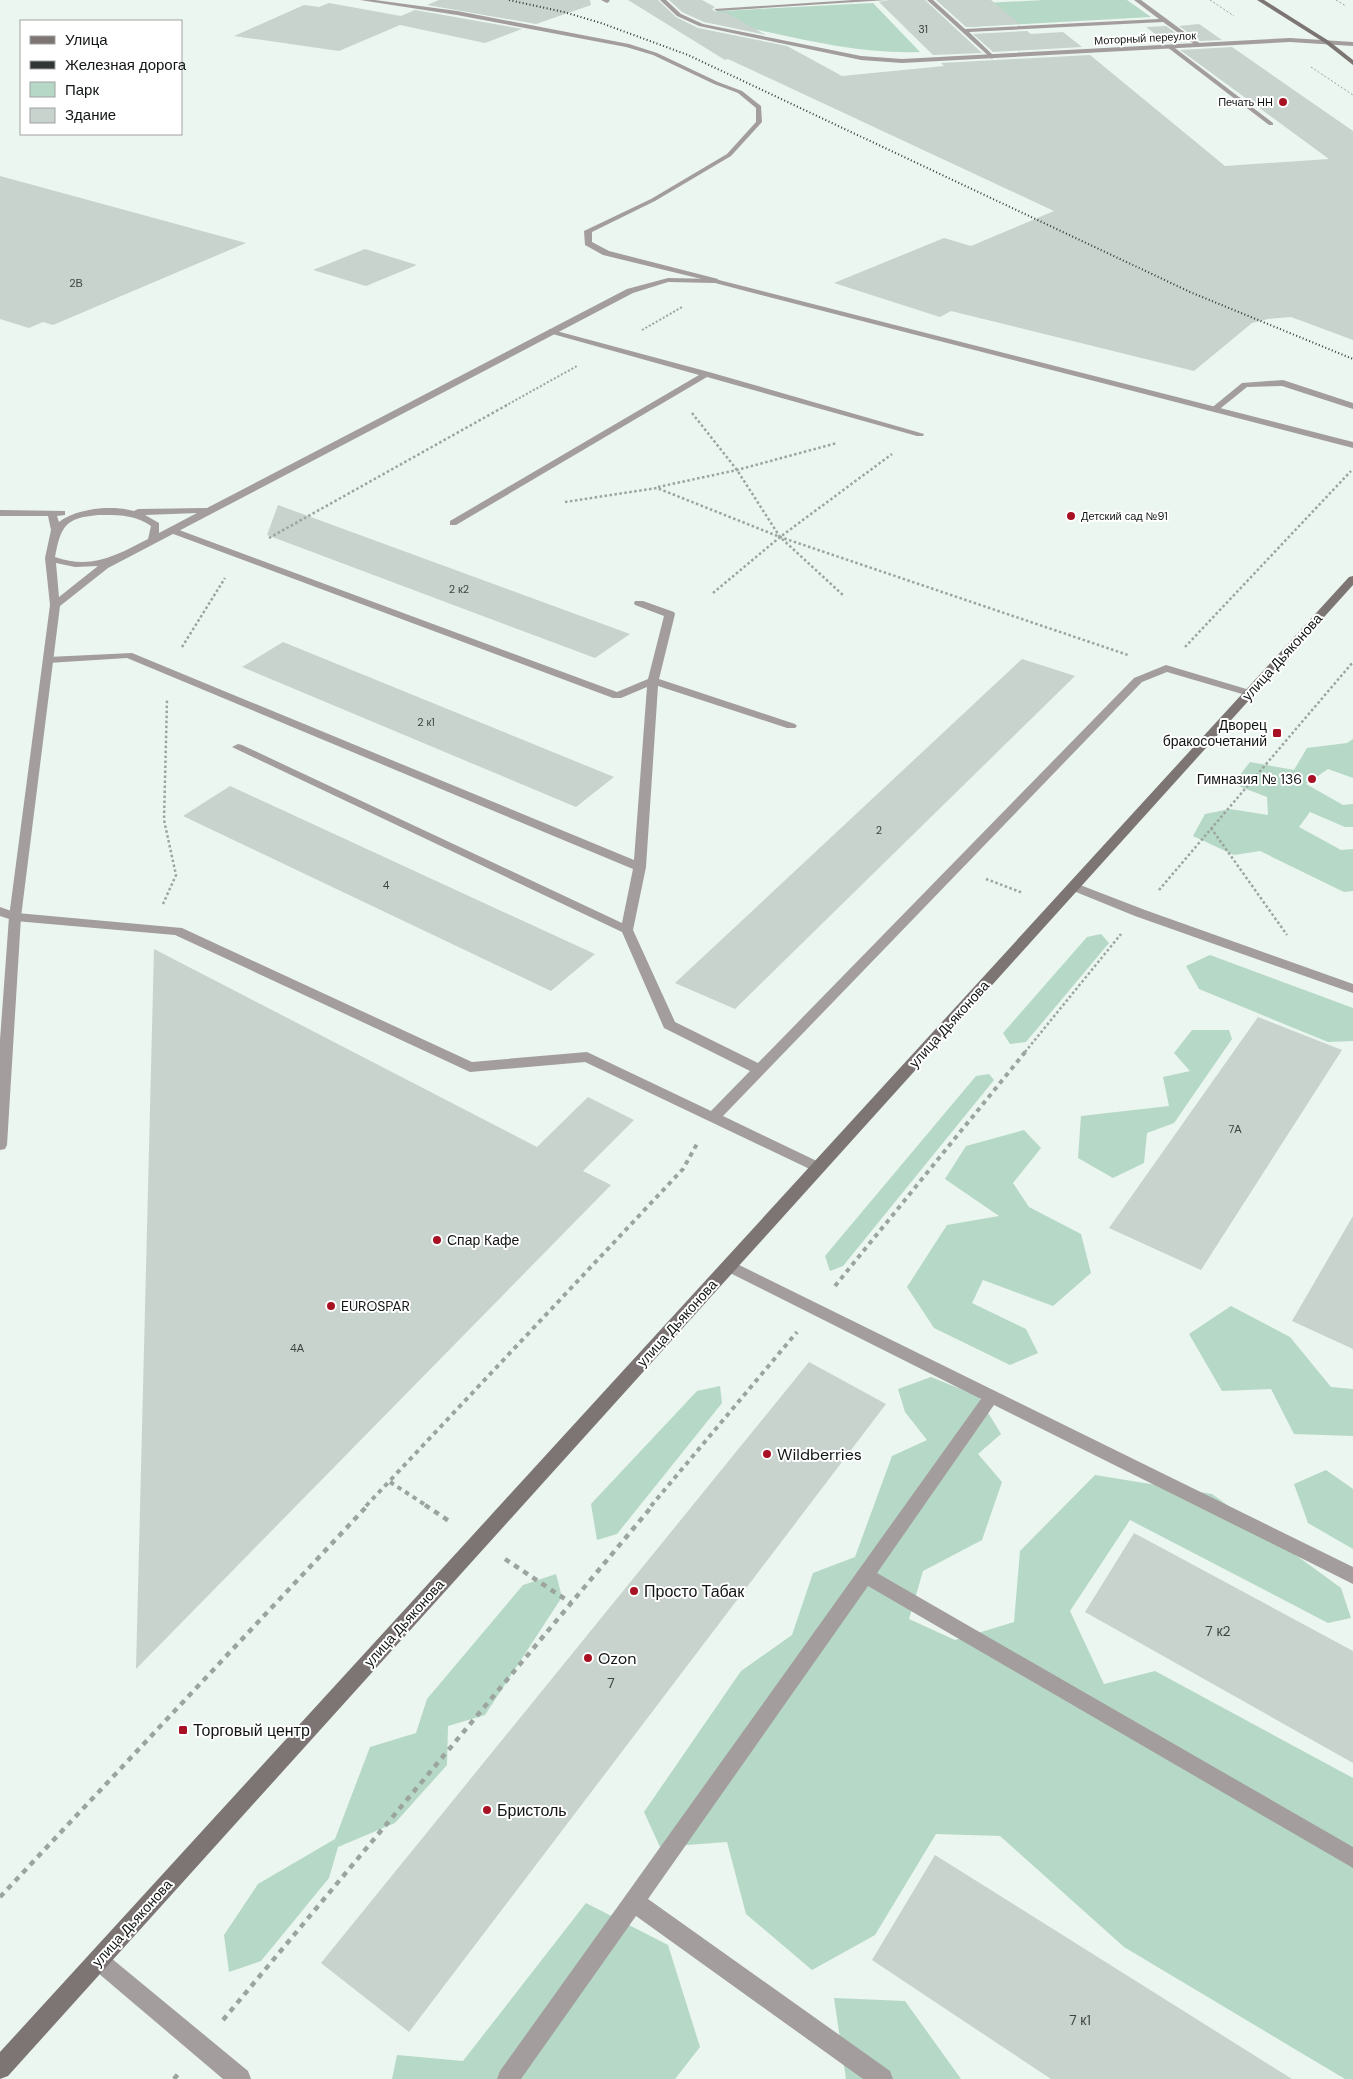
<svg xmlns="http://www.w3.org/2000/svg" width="1353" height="2079" font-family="'DM Sans',sans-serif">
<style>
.green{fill:#b6d8c6}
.building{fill:#c7d3cc}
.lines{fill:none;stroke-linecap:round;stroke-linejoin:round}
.path-far4{stroke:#9ba49f;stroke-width:1;stroke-dasharray:2 2;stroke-linecap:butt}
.path-far3{stroke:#9ba49f;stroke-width:2;stroke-dasharray:2 2;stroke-linecap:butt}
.path-far2{stroke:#9ba49f;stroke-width:2.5;stroke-dasharray:2.5 2.5;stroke-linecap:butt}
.path-far1{stroke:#9ba49f;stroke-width:4;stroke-dasharray:4.5 4.5;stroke-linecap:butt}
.path{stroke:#9ba49f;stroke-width:4.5;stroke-dasharray:5.5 5.5;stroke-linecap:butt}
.service{fill:#a39d9d;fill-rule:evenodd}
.minor{fill:#a39d9d;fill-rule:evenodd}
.secondary{fill:#7d7574;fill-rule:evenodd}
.rail{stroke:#323735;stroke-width:2;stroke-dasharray:1 2.5;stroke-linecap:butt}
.poi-dot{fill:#a81123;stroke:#fff;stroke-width:2}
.labels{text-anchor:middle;stroke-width:4;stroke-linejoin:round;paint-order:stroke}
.number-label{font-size:11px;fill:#3e4441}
.far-street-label{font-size:11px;fill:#111513;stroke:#fff}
.far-poi-label{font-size:11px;fill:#111513;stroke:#fff;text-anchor:end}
.street-label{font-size:14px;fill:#111513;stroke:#fff}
.poi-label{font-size:14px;fill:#111513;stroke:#fff;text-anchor:end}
.near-number-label{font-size:14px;fill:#3e4441}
.near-poi-label{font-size:16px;fill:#111513;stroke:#fff;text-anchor:start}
</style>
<rect width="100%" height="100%" fill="#eaf6ef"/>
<!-- green -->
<g class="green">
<path d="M1044 0H1127L1151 17 970 27 946 5Z"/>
<path d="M873 3 920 52C868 54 818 43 768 32 745 27 722 24 702 12Z"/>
<path d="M1353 739V778L1328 769 1306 784 1343 805 1353 804V827H1345L1310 812 1299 827 1341 850 1353 849V891L1344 892 1260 851 1234 855 1193 836 1205 814 1230 809 1268 815 1267 797 1233 784 1250 762 1294 770 1307 748 1347 743Z"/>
<path d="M1101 934 1109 943 1026 1042 1010 1044 1003 1033 1087 937Z"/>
<path d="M1210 955 1353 1008V1041L1328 1042 1199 989 1186 966Z"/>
<path d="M1192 1030H1229L1232 1039 1174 1123 1147 1133 1144 1163 1113 1178 1078 1158 1081 1116 1169 1106 1163 1077 1190 1071 1174 1053Z"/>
<path d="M989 1074 994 1080 843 1266 830 1271 825 1256 976 1076Z"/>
<path d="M1024 1130 1041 1148 1013 1183 1029 1207 1081 1234 1091 1273 1053 1306 983 1280 972 1303 1026 1329 1038 1353 1010 1365 934 1328 907 1287 947 1225 999 1216 945 1179 966 1146Z"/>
<path d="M1231 1306 1290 1337 1331 1387 1353 1389V1436L1294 1434 1271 1389 1222 1391 1189 1334Z"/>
<path d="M931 1377 978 1396 1001 1434 978 1454 1002 1482 982 1540 923 1571 909 1619 955 1640 1014 1622 1020 1551 1095 1475 1212 1494 1341 1588 1351 1618 1328 1623 1130 1520 1070 1611 1104 1684 1155 1671 1353 1778V2079H1345L1124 1947 1000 1836 936 1834 875 1935 812 1970 746 1914 727 1842 660 1847 644 1812 741 1671 792 1635 813 1573 855 1557 892 1456 927 1440 905 1412 898 1389Z"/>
<path d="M720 1386 722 1403 617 1534 597 1540 591 1504 697 1391Z"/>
<path d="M1326 1470 1353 1489V1549L1308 1523 1294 1484Z"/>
<path d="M556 1574 562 1597 485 1715 448 1726 447 1765 395 1823 338 1847 329 1878 261 1961 229 1972 224 1935 258 1884 335 1839 370 1747 416 1733 427 1699 523 1585Z"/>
<path d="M586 1903 668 1945 700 2047 675 2079H392L397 2055 463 2061Z"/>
<path d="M834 1998 905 2001 961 2079H846Z"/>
</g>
<!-- building -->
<g class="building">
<path d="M439 0H590L591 5 536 24 427 5Z"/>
<path d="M628 0H658L676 17 698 28 787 46 842 76 944 66 941 63 1090 55 1225 166 1329 159 1180 50 1232 47 1353 131V340L1291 317 1268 319 1252 323 1194 371 951 311 940 317 834 283 944 238 971 246 1054 211 728 59 725 60Z"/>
<path d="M669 0H702L715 7 712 9 716 13 725 12 766 35 704 22 682 12Z"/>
<path d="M889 0H925L982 53 933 55 879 2Z"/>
<path d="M936 0H991L1020 24 966 27Z"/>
<path d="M329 3 401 16 415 10 522 29 485 43 400 25 339 51 234 36 304 5 319 7Z"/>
<path d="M1199 24 1222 40 1200 41 1179 26Z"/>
<path d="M1166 26 1188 42 1167 43 1146 27Z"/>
<path d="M1027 31 1031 34 1063 32 1082 47 993 52 973 34Z"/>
<path d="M0 176 246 243 53 325 43 322 29 328 0 319Z"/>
<path d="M365 249 417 265 366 286 313 270Z"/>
<path d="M278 505 630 634 595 658 267 535Z"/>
<path d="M283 642 614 777 576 807 242 667Z"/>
<path d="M1022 659 1075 676 735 1009 675 983Z"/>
<path d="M230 786 595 954 551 991 183 816Z"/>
<path d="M154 949 537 1147 588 1097 634 1120 583 1171 611 1185 136 1669Z"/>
<path d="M1258 1017 1342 1050 1201 1270 1109 1228Z"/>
<path d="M1353 1216V1349L1292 1321Z"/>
<path d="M809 1362 886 1404 409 2032 321 1963Z"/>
<path d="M1134 1533 1353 1651V1763L1085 1612Z"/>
<path d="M935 1855 1292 2079H1051L872 1960Z"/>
</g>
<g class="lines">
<!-- path-far4 -->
<g class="path-far4">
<path d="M1210 0 1234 16"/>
<path d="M1336 0 1346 6"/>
<path d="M1311 67 1353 95"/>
</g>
<!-- path-far3 -->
<g class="path-far3">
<path d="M642 330 682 307"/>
<path d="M505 406 577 366"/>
</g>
<!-- path-far2 -->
<g class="path-far2">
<path d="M692 413 737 470 780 537 844 596"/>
<path d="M658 487 737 470 837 443"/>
<path d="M565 502 657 488 780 537 1128 655"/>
<path d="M269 538 507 405"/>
<path d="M713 593 780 537 892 454"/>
<path d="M182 647 225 578"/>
<path d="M1185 647 1351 471"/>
<path d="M1211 828 1287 935"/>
<path d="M986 879 1023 893"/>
<path d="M1159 890 1353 662"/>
<path d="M163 904 176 875 164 820 167 700"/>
<path d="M1025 1052 1121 934"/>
</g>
<!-- path-far1 -->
<g class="path-far1">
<path d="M835 1286 1026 1051"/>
<path d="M390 1482 427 1506"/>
<path d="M366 1506 683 1169 698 1142"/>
<path d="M651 1506 797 1332"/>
</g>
<!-- path -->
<g class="path">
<path d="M425 1505 452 1523"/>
<path d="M505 1559 571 1603"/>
<path d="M0 1897 368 1505"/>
<path d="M223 2020 653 1505"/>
<path d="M174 2079 179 2073"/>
</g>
<!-- service -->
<g class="service">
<path d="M360 0H375L457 11 629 44 657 53 718 82 742 91 761 106 762 122 731 156 655 201 592 232V242L609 251 718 279V283L603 255 585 245 584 231 651 199 727 154 756 122V108L738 93 714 84 653 55 626 47 457 15Z"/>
<path d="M601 0H609L610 1 607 3Z"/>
<path d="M853 0H887L717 11 714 9Z"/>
<path d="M927 0H933L965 29 1159 19 1134 0H1141L1202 45 1197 46 1163 22 969 32 994 56 992 59Z"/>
<path d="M1167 45H1171L1273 123V125H1269L1167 47Z"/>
<path d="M549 329 709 372 924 434 923 436H917L707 377 456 525H450V521L699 375 549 333Z"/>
<path d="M1283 380 1353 403V409L1282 386 1247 387 1216 412 1209 410 1242 383Z"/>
<path d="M171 527 617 692 648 679 664 616 635 605 634 603 635 601H643L674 612 675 614 659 679 795 724 797 726 795 728H787L658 686 646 867 633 930 675 1022 758 1063 1134 678 1166 665 1253 691 1254 693 1249 696 1167 672 1142 682 723 1116 823 1164 825 1168 823 1172 818 1173 585 1062 470 1072 175 935 15 921 0 916V907L17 913 182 928 472 1062 587 1052 711 1111 750 1071 664 1028 622 932 232 747 238 744 242 745 622 923 633 869 127 658 48 663 43 660 48 657 132 653 634 860 647 687 621 698H613L168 532 166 530Z"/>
<path d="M1075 883 1145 910 1353 984V993L1135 916 1071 890 1069 887Z"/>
<path d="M729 1260 1353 1567V1584L994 1405 877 1573 1353 1847V1868L868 1586 648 1899 890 2071 893 2079H863L636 1916 521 2079H497L500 2071 981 1399 724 1270 721 1266 724 1262Z"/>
<path d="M98 1949 105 1953 248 2071 251 2079H223L91 1967 87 1960 91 1953Z"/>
</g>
<!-- minor -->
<g class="minor">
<path d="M660 0H666L681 14 703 24 861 56 902 59 1290 38 1353 42V46L1290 42 902 63 861 60 699 26 677 16Z"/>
<path d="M668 278 715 279 1353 442V448L715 283 668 282 633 293 108 568 60 606 21 917 7 1145 5 1149 0 1150V1040L9 917 50 605 45 558 51 530 48 516H0V510L65 511V515L57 516 59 522C78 508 111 505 134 511L138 509 207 508 627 289ZM197 513 159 533V523L145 515ZM98 515C117 515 134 514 151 526L148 539C117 555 92 570 55 557 61 526 65 518 98 515ZM56 563 75 567 98 566 59 597Z"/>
</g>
<!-- secondary -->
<g class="secondary">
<path d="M1257 0H1264L1329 41 1353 60V65L1325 43Z"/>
<path d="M1353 576V585L8 2076 0 2079V2052L1349 577Z"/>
</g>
<!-- rail -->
<path class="rail" d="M509 0 564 12 601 23 688 55 1190 292 1353 359"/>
</g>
<!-- markers -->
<g class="poi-dot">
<circle cx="1283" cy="102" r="5"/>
<circle cx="1071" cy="516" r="5"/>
<rect x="1272" y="728" width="10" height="10" rx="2.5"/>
<circle cx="1312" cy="779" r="5"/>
<circle cx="437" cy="1240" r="5"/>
<circle cx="331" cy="1306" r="5"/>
<circle cx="767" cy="1454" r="5"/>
<circle cx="634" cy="1591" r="5"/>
<circle cx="588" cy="1658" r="5"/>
<rect x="178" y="1725" width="10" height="10" rx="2.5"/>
<circle cx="487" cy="1810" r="5"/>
</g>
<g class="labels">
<!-- number labels -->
<g class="number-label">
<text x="923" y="33">31</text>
<text x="76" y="287">2В</text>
<text x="459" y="593">2 к2</text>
<text x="426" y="726">2 к1</text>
<text x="879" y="834">2</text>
<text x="386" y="889">4</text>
<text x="1235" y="1133">7А</text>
<text x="297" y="1352">4А</text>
</g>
<!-- far-street labels -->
<g class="far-street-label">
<text transform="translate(1145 38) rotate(-3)" y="4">Моторный переулок</text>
</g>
<!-- far-poi labels -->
<g class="far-poi-label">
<text x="1273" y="106">Печать НН</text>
<text x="1081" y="520" text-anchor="start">Детский сад №91</text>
</g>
<!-- street labels -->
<g class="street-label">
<text transform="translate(1282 657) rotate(-48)" y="5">улица Дьяконова</text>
<text transform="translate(949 1024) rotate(-48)" y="5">улица Дьяконова</text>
<text transform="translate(677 1323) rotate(-48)" y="5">улица Дьяконова</text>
<text transform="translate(404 1623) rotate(-48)" y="5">улица Дьяконова</text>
<text transform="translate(132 1923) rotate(-48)" y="5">улица Дьяконова</text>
</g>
<!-- poi labels -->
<g class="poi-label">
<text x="1267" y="730">Дворец<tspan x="1267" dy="16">бракосочетаний</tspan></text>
<text x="1302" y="784">Гимназия № 136</text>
<text x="447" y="1245" text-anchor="start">Спар Кафе</text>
<text x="341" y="1311" text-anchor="start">EUROSPAR</text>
</g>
<!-- near-number labels -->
<g class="near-number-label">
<text x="1218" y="1636">7 к2</text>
<text x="611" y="1688">7</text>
<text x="1080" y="2025">7 к1</text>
</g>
<!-- near-poi labels -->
<g class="near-poi-label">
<text x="777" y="1460">Wildberries</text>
<text x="644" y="1597">Просто Табак</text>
<text x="598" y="1664">Ozon</text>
<text x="193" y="1736">Торговый центр</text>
<text x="497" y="1816">Бристоль</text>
</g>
</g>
<!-- legend -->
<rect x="20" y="20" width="162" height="115" fill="#ffffff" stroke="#a0a1a1"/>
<rect x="30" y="36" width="25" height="8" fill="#7d7574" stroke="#a0a1a1"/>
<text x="65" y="45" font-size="15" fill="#111513">Улица</text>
<rect x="30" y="61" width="25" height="8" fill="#323735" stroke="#a0a1a1"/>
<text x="65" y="70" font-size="15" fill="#111513">Железная дорога</text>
<rect x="30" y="82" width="25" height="15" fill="#b6d8c6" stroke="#a0a1a1"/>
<text x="65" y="95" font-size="15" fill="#111513">Парк</text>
<rect x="30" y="108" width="25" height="15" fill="#c7d3cc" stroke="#a0a1a1"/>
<text x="65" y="120" font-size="15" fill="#111513">Здание</text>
</svg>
